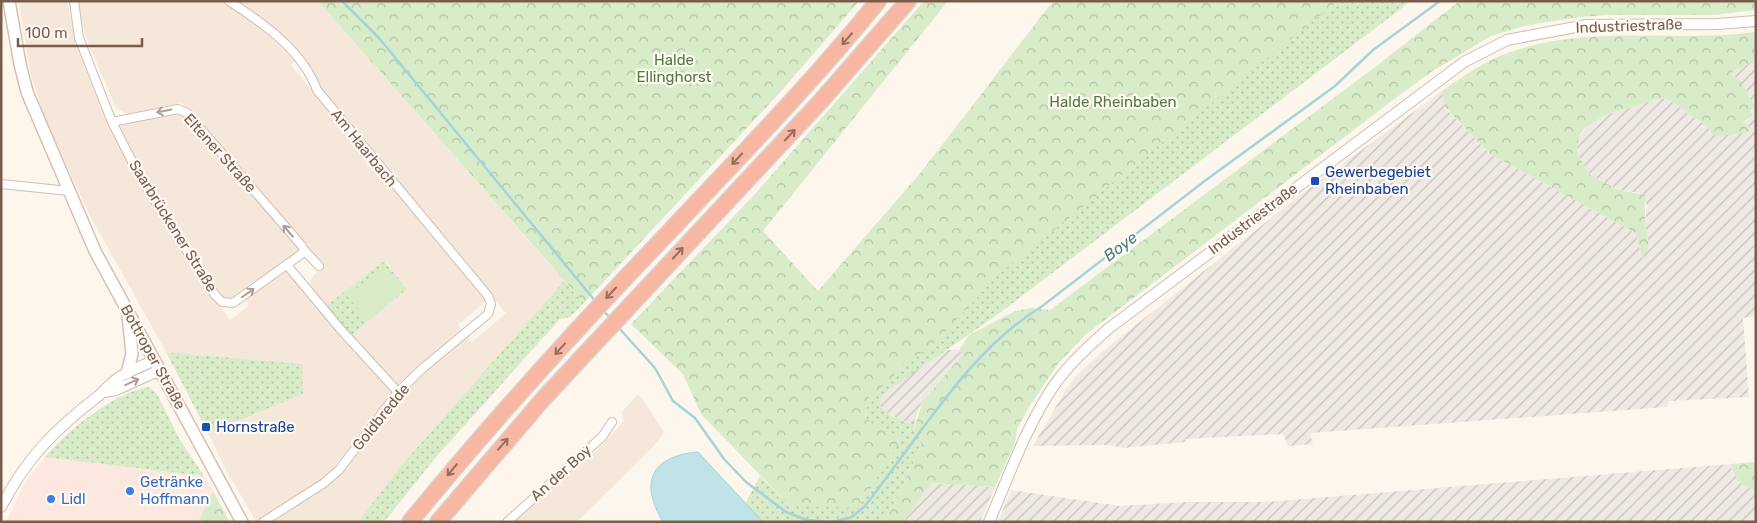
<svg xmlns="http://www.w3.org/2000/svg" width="1757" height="523" font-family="Rubik,sans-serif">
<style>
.residential{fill:#f5e8da}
.commercial{fill:#fde8e0}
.industrial{fill:url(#industrial-furrows)}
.grass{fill:url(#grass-dots)}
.forest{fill:url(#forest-crowns)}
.pitch{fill:#d8ecc9}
.water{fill:#bfe3e8;stroke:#a5d3da}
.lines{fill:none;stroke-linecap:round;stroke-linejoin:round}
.stream{stroke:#a5d3da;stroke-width:2.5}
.minor-casing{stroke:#d1beb0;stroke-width:10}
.tertiary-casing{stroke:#d1beb0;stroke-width:12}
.secondary-casing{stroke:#d6c0b0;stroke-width:14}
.motorway-casing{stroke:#dad1cd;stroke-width:18}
.minor{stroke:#fff;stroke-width:8}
.tertiary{stroke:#fff;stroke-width:10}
.secondary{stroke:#fff;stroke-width:11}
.motorway{stroke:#f7b7a3;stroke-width:15}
.oneway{stroke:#936e5e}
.oneway2{stroke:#af9d94}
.transit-dot{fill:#1a4fb4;stroke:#fffaf3;stroke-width:2}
.shop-dot{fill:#3f7fe0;stroke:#fffaf3;stroke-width:2}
.labels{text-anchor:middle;stroke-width:4.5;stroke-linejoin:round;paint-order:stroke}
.street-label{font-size:15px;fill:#7a5c4d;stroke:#fffaf3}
.park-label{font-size:15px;fill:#537a41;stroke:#fffaf3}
.transit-label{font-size:15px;fill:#164399;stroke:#fffaf3;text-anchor:start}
.shop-label{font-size:15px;fill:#366cbe;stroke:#fffaf3;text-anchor:start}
.water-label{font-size:16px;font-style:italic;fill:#437c86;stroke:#fffaf3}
</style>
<defs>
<pattern id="industrial-furrows" width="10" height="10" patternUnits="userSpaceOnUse" patternTransform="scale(1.25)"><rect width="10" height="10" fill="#efe9e4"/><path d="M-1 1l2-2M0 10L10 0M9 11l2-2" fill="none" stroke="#c7c0bb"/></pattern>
<pattern id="grass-dots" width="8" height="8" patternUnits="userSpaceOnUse" patternTransform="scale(1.25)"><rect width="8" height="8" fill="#d8ecc9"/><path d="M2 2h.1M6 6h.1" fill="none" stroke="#b4c2a5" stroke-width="1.8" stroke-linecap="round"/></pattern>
<pattern id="forest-crowns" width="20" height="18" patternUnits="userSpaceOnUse" patternTransform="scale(1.25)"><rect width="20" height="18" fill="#d8ecc9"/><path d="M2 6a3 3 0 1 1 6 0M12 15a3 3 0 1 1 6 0" fill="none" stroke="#b4c2a5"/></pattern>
</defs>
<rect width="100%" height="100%" fill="#fdf6ec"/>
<!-- residential -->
<g class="residential">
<path d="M19 1H67L77 48 111 131 160 217 230 320 249 306 245 299 281 273 287 272 392 393 328 475 313 487 256 521 227 472 208 433 302 394V364L166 352 89 214 44 116 30 71Z"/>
<path d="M78 1H222L243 15 270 37 295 61 291 65 486 301 458 325 462 331 398 387 351 336 407 289 385 261 326 306 312 288 310 282 313 276 323 267 182 103 128 114 116 108 89 45 80 18Z"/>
<path d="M235 1H318L564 281 400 467 358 522H273L327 485 398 397 419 377 467 336 472 342 506 313 320 89 314 73 302 58Z"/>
<path d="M173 114H181L187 118 298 248V252L232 300H225L220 296 168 219 120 134V128L124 125Z"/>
<path d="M638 394 649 408 664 433 651 449 577 522H513L598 449 624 421 621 413Z"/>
</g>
<!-- commercial -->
<path class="commercial" d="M45 457 204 476 213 491 198 522H6L25 483Z"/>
<!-- industrial -->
<g class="industrial">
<path d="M1756 58V316L1743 318 1749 397 1669 401 1667 407 1310 433 1313 444 1288 446 1283 434 1185 439 1186 442 1123 448 1110 445 1033 446 1066 389 1077 375 1103 351 1300 195 1442 91 1445 108 1490 154 1636 233 1642 258 1649 246 1645 223 1647 205 1640 193 1619 190 1590 175 1579 157 1577 148 1579 136 1593 121 1603 116 1661 98 1671 101 1707 126 1713 135 1746 125 1741 123 1749 119 1755 106 1741 81 1731 75 1734 70 1742 68Z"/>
<path d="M928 350H959L963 354 922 402 916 416 910 424 883 411 879 404 880 399Z"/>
<path d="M1731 464 1732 473 1756 490V522H998L1011 490 1120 506 1188 502H1266Z"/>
<path d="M932 483 995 487 980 522H903Z"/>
</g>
<!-- grass -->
<g class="grass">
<path d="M1064 1H1411L997 315 890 389 880 399V407L890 415 910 424 916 416 914 431 923 441C910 467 900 499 884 522H763L745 504 760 476 790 506 902 439 865 418 868 399Z"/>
<path d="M384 261 407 289 351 336 326 306Z"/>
<path d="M564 281 584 303 570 317 560 319 436 457 384 522H358L400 467Z"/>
<path d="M166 352 302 364 303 394 208 433Z"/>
<path d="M149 387 157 394 180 440 204 476 45 457C68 430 113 393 149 387Z"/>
</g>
<!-- forest -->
<g class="forest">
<path d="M318 1H859L784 88 584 303Z"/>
<path d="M924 1H948L763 231 818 291 922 171 1053 1H1338L997 276 928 350 909 358 888 382 868 398 865 418 902 439 858 508 790 506 701 414 683 374 631 324 755 194Z"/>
<path d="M1464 1H1756V10L1713 15H1607L1580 17 1528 25 1491 36 1431 72 1393 100 1085 335 1057 365 1029 407 1017 429 1015 443 995 487 932 483 903 522H884C900 499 910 467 923 441L914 431 922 402 963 354 959 350 969 335 1015 311 1032 308 1050 310 1379 64 1457 3Z"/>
<path d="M1756 32V58L1742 68 1734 70 1731 75 1741 81 1755 106 1751 110 1752 116 1741 123 1751 126 1748 132 1720 136 1713 135 1707 126 1671 101 1661 98 1603 116 1584 129 1579 136 1577 148 1579 157 1590 175 1619 190 1645 195V223L1649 246 1642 259 1636 233 1490 154 1445 107 1442 91C1463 76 1486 60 1511 52 1590 24 1674 43 1756 32Z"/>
<path d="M1756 462V490C1742 487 1733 478 1731 464Z"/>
<path d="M213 491 230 522H198Z"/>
</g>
<!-- pitch -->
<path class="pitch" d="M383 266 403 289 367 320 347 296Z"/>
<!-- water -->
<path class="water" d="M698 452 763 522H663C639 482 651 456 698 452Z"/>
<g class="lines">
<!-- stream -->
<g class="stream">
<path d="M342 1 379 38 596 302"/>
<path d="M603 310 611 319"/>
<path d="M618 327 655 368 673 401 695 418 724 459 746 482 786 512 807 520 833 522"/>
<path d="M833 522 852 517 864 507C917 441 967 352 1041 307L1206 180 1335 86 1373 50 1440 1"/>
</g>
<!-- minor casing -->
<g class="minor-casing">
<g id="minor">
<path d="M74 1 79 38 112 122 141 179 215 295 222 302 233 303 303 253 304 250 302 246 187 113 178 109 112 122"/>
<path d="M229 1C263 23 303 51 317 90L488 296 491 304 488 314 423 368 398 392 339 470 324 483 263 522"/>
<path d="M1 184 69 191"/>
<path d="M304 250 319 266"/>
<path d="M287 265 342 331 398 392"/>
<path d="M507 522 602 437 612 422"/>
</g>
</g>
<!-- tertiary casing -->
<g class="tertiary-casing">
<g id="tertiary">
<path d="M104 392 116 390 160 370"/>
<path d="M1 507C26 459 54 430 97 397 102 393 106 388 111 384 122 373 140 367 155 360"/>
<path d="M989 522C1009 476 1026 426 1055 384 1070 363 1089 346 1108 329L1464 62 1507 40 1586 25 1717 24 1756 21"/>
</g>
</g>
<!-- secondary casing -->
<g class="secondary-casing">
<g id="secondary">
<path d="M9 1 20 64 27 92 95 251 242 522"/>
<path d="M127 373 132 354 128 315"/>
</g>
</g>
<!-- motorway casing -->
<g class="motorway-casing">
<g id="motorway">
<path d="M410 522C492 421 580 325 670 231 740 156 813 82 878 1"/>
<path d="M438 522 544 398 820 102 908 1"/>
</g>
</g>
<!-- minor -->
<use href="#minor" class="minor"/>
<!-- tertiary -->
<use href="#tertiary" class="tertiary"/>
<!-- secondary -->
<use href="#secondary" class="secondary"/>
<!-- motorway -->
<use href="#motorway" class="motorway"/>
</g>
<!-- one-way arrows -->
<defs><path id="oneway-shaft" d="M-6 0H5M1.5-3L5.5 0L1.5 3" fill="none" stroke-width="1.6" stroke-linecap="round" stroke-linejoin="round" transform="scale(1.25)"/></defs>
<g class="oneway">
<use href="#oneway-shaft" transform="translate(847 39) rotate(131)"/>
<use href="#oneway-shaft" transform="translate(790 135) rotate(-47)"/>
<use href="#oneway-shaft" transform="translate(737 159) rotate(133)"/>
<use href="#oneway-shaft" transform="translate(678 253) rotate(-47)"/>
<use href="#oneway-shaft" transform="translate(611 293) rotate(133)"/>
<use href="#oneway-shaft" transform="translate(560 349) rotate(132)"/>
<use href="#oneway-shaft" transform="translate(503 444) rotate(-49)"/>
<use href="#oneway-shaft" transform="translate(452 470) rotate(130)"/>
</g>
<g class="oneway2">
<use href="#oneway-shaft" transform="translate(164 111) rotate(169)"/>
<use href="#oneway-shaft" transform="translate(288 231) rotate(-130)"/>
<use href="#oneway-shaft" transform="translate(248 293) rotate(-35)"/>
<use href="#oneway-shaft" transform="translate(132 382) rotate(-24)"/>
</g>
<!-- markers -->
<g class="transit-dot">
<rect x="1310" y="176" width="10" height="10" rx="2.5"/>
<rect x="201" y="422" width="10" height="10" rx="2.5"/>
</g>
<g class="shop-dot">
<circle cx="130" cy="491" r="5"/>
<circle cx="51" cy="499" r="5"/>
</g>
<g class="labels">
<!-- street labels -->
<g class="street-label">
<text transform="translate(1629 26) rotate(-2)" y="5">Industriestraße</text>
<text transform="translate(364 148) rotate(51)" y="5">Am Haarbach</text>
<text transform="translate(220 153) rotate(48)" y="5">Eltener Straße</text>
<text transform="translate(1253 219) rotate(-37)" y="5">Industriestraße</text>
<text transform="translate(173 226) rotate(58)" y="5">Saarbrückener Straße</text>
<text transform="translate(153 357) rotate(61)" y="5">Bottroper Straße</text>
<text transform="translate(381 417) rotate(-51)" y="5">Goldbredde</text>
<text transform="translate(561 473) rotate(-42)" y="5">An der Boy</text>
</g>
<!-- park labels -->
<g class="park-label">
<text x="674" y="65">Halde<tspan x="674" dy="17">Ellinghorst</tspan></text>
<text x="1113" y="107">Halde Rheinbaben</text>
</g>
<!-- transit labels -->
<g class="transit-label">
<text x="1325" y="177">Gewerbegebiet<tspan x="1325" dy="17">Rheinbaben</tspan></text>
<text x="216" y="432">Hornstraße</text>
</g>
<!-- shop labels -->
<g class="shop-label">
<text x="140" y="487">Getränke<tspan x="140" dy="17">Hoffmann</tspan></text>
<text x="61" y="504">Lidl</text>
</g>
<!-- water labels -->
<g class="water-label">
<text transform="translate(1120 246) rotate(-37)" y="6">Boye</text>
</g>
</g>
<!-- border -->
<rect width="1757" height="523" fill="none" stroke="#7a5c4d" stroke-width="5"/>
<!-- scale -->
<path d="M18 38v8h124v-8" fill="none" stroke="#7a5c4d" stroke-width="2.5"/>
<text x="25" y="38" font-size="15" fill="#7a5c4d" stroke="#fffaf3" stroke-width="4" paint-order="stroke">100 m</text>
</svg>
